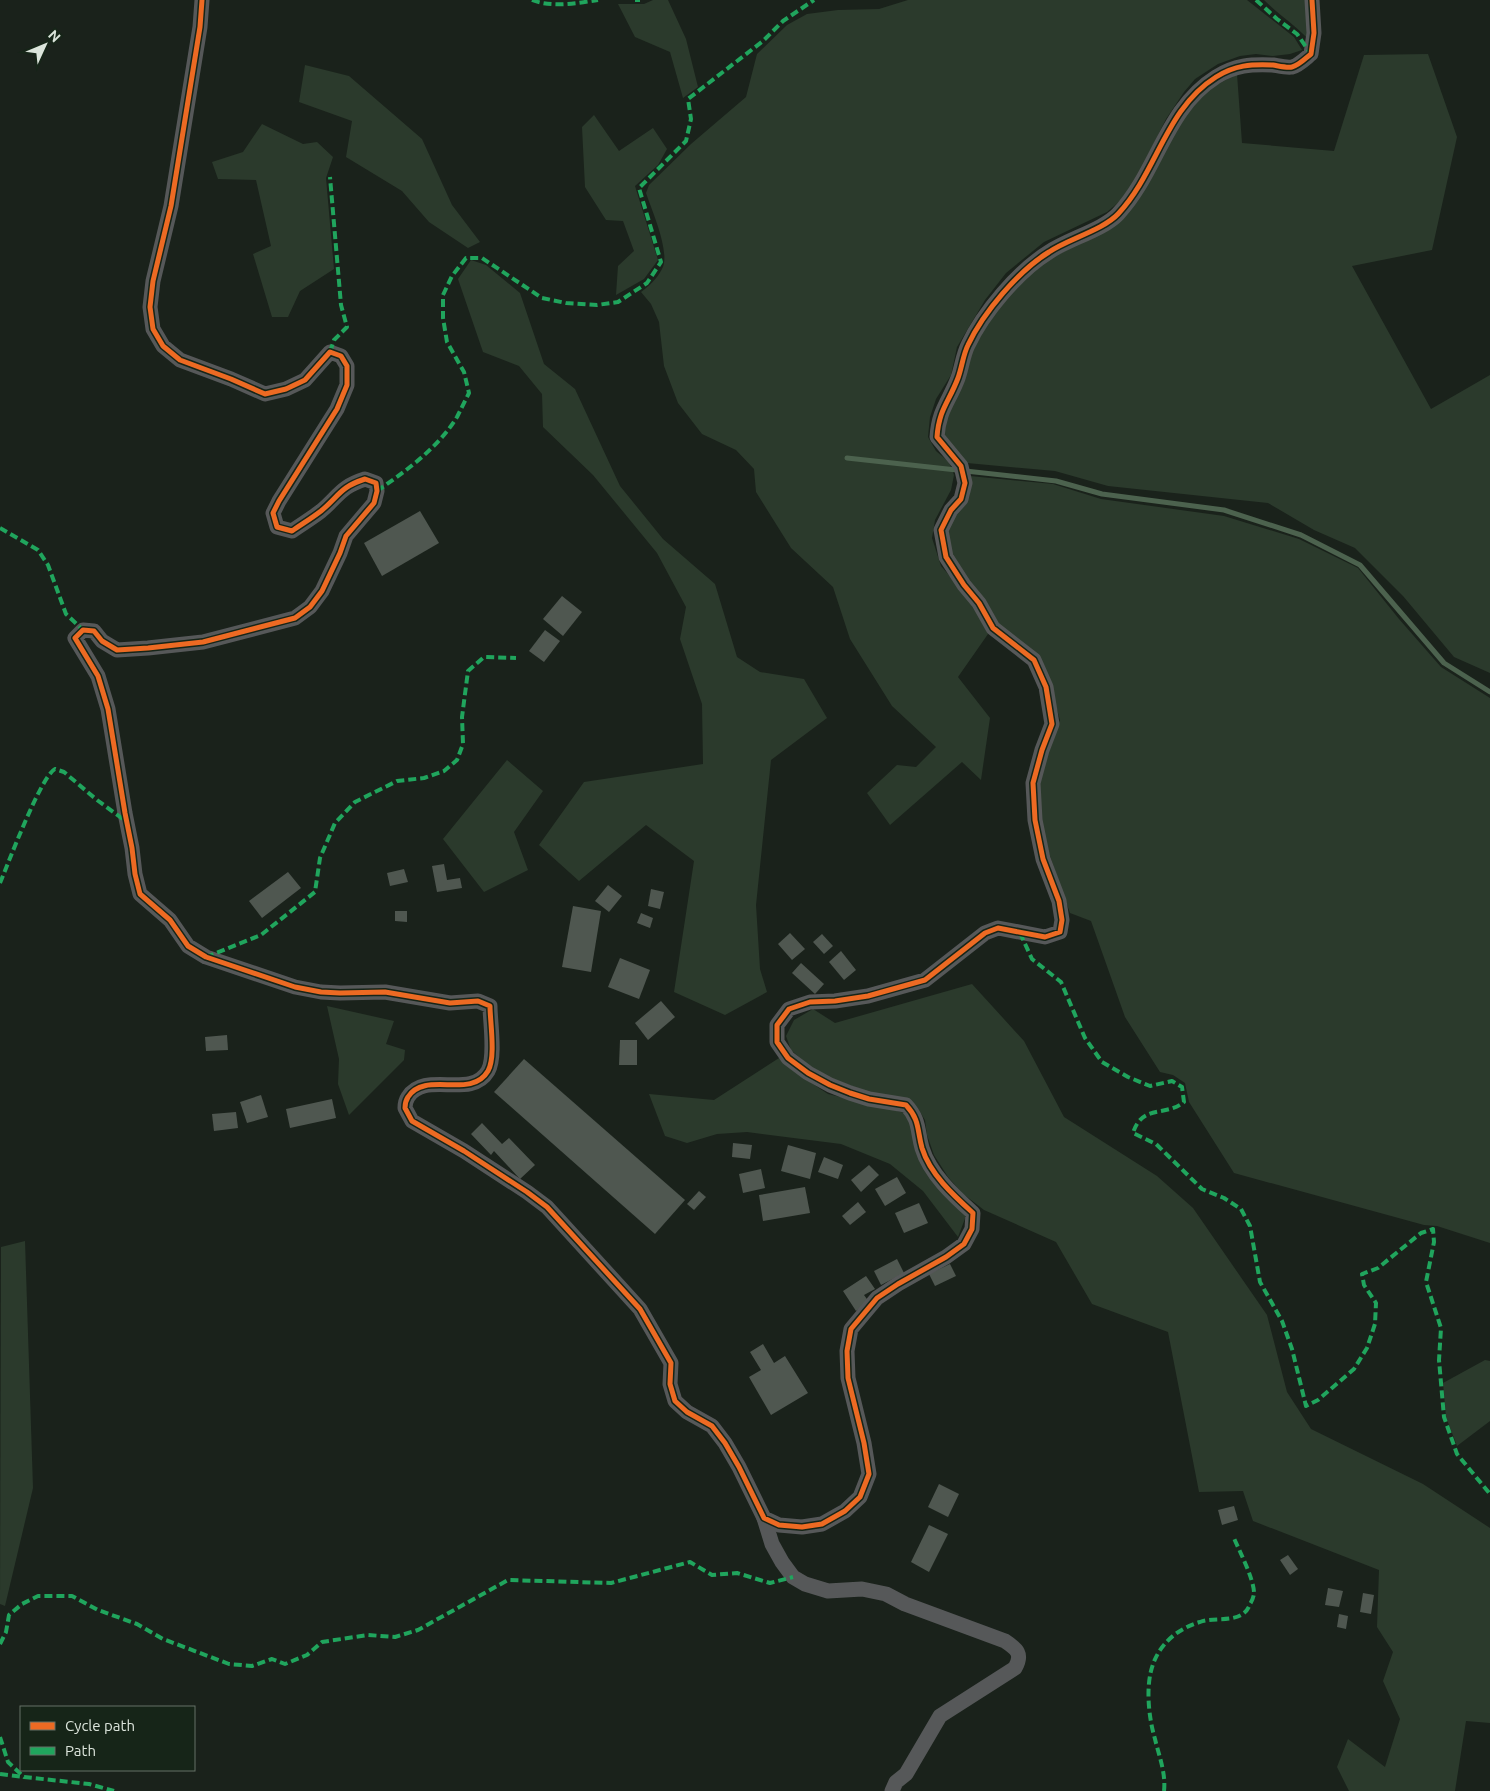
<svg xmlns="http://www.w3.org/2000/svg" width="1490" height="1791" font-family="Ubuntu,sans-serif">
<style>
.green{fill:#2b3a2c}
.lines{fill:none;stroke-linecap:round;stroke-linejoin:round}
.stream{stroke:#4c624e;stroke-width:5}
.building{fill:#4f5750}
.minor{stroke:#565859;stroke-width:15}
.quiet{stroke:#20a55d;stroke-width:4;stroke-dasharray:8 4;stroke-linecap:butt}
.cycleway-casing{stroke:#162518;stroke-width:8}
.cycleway{stroke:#ed6a23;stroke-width:5}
</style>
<rect width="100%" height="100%" fill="#1a221b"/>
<!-- green -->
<g class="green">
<path d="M653 0H668L686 39 698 87 683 98 670 52 635 37 618 4H644Z"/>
<path d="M908 0H1247L1294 37 1302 50 1290 54 1273 56 1256 54 1240 56 1218 64 1195 79 1184 92 1166 119 1134 183 1120 201 1107 212 1044 242 1006 273 985 300 957 347 951 375 936 399 930 417 928 437 936 451 949 462 954 475 951 490 935 520 932 538 941 566 962 590 976 611 988 634 958 677 990 718 981 780 962 762 890 825 867 793 897 765 916 767 936 747 892 706 850 639 833 587 791 548 756 492 754 469 736 450 702 434 678 403 664 366 659 322 651 304 641 292C649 286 657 279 662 269 671 253 652 211 646 193L649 185 691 144 746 97 757 54 787 25 807 14 838 10 879 9Z"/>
<path d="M1264 0H1306L1309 40C1295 25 1278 14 1264 0Z"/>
<path d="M1428 54 1457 137 1432 250 1352 266 1431 409 1490 375V673L1454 657 1403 596 1355 548 1314 530 1268 503 1108 486 1055 471 967 463 944 436V423L973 349 988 319 1036 267 1123 219 1142 194 1182 119 1200 94 1237 74 1242 143 1334 151 1364 55Z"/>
<path d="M305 65 349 76 422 139 452 205 480 242 468 248 429 222 402 191 346 157 352 121 299 102Z"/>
<path d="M594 115 619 151 653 128 667 149 658 165 635 186 658 260 644 279 616 295 618 266 634 251 623 221 606 220 585 187 582 127Z"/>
<path d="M262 124 303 144 317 142 333 157 326 178 334 269 300 291 288 317H272L253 254 271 246 256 180 218 179 212 162 243 152Z"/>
<path d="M471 260 486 265 520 293 544 364 575 389 620 486 663 539 715 584 737 657 760 672 804 679 827 718 771 760 756 905 760 969 767 992 725 1015 674 992 694 861 646 825 579 881 539 845 584 782 703 764 702 704 680 639 686 607 657 553 593 475 543 427 542 394 519 366 483 352 458 279Z"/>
<path d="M970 476 1053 484 1101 499 1224 516 1299 539 1358 568 1399 619 1441 667 1490 698V1243L1437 1226 1424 1225 1234 1173 1189 1102 1185 1083 1173 1075 1160 1072 1125 1017 1091 921 1070 913 1049 853 1040 814 1039 783 1048 750 1060 720 1049 682 997 624 950 554 947 532 956 511 969 498 971 484Z"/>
<path d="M507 760 543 791 514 832 528 870 484 892 443 839Z"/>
<path d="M972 984 1024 1041 1064 1117 1157 1176 1193 1208 1267 1315 1287 1392 1311 1429 1423 1484 1490 1528V1723L1466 1721 1455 1791H1349L1337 1767 1348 1739 1385 1767 1400 1719 1383 1681 1393 1652 1377 1627 1379 1570 1253 1521 1243 1491 1199 1492 1168 1332 1092 1304 1056 1242 984 1210 962 1193 948 1177 934 1155 927 1135 925 1120 917 1107 864 1091 826 1076 807 1064 791 1050 786 1036 794 1020 813 1009 835 1023Z"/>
<path d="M327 1006 394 1021 386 1044 405 1050 404 1060 349 1115 338 1084 339 1059Z"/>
<path d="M779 1058 804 1078 828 1094 905 1113 966 1216 958 1237 923 1191 890 1164 841 1144 747 1132 717 1134 687 1143 665 1136 649 1094 714 1100Z"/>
<path d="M25 1241 33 1488 5 1606 0 1604 1 1247Z"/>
<path d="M1485 1360 1490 1361V1421L1457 1446 1446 1417 1443 1383Z"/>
</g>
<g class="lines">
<!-- stream -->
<path class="stream" d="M847 458 1056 481 1102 494 1224 510 1301 535 1360 565 1444 663 1490 692"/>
</g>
<!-- building -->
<g class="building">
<path d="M420 511 439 543 382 576 364 543Z"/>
<path d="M562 596 582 612 563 636 543 619Z"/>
<path d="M545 630 560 641 544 662 529 651Z"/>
<path d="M444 864 447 880 460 878 462 888 437 892 432 866Z"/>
<path d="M404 869 408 882 390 886 387 873Z"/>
<path d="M288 872 301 888 262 918 249 901Z"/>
<path d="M608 885 622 896 609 912 595 901Z"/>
<path d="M651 889 664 892 660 909 648 906Z"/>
<path d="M573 906 601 911 591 972 562 967Z"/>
<path d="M395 911H407V922L395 921Z"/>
<path d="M641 913 653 918 650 928 637 923Z"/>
<path d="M790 933 805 949 792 960 778 944Z"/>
<path d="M822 934 833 946 824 954 813 942Z"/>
<path d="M841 951 856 970 844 980 829 962Z"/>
<path d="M620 958 650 970 639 999 608 987Z"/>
<path d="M801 963 824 984 815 994 792 973Z"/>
<path d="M661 1001 675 1017 648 1040 635 1023Z"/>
<path d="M227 1035 228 1050 206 1051 205 1037Z"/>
<path d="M620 1040H637V1065H619Z"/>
<path d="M524 1059 685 1200 655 1234 494 1092Z"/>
<path d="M261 1095 268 1117 247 1123 240 1102Z"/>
<path d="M332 1099 336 1118 290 1128 286 1109Z"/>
<path d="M236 1112 238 1128 214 1131 212 1114Z"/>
<path d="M482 1123 502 1144 509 1138 535 1165 520 1179 494 1151 491 1155 471 1134Z"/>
<path d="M733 1143 752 1145 750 1159 732 1157Z"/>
<path d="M788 1145 816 1153 810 1179 781 1171Z"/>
<path d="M824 1157 843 1165 838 1179 818 1172Z"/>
<path d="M869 1165 879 1175 861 1192 851 1180Z"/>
<path d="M761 1169 765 1188 743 1193 739 1174Z"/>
<path d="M897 1177 906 1193 885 1206 875 1189Z"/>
<path d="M805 1187 810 1213 763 1221 759 1195Z"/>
<path d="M699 1191 706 1197 694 1210 687 1204Z"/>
<path d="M858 1202 866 1212 850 1225 842 1216Z"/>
<path d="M919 1203 928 1223 904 1233 895 1213Z"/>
<path d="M897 1259 904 1273 881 1285 874 1271Z"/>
<path d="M950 1264 956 1276 935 1286 929 1274Z"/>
<path d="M866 1276 875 1289 864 1295 869 1302 856 1311 843 1291Z"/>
<path d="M763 1344 774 1363 785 1356 808 1393 771 1415 749 1377 761 1370 750 1352Z"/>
<path d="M939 1484 959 1494 948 1517 928 1507Z"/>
<path d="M1234 1506 1238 1520 1222 1525 1218 1510Z"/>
<path d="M929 1525 948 1534 929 1572 911 1562Z"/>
<path d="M1288 1555 1298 1569 1290 1575 1280 1560Z"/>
<path d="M1328 1588 1343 1591 1339 1607 1325 1605Z"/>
<path d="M1363 1593 1374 1595 1371 1614 1360 1612Z"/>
<path d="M1339 1614 1348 1616 1346 1629 1337 1627Z"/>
</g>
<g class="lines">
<!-- minor -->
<g class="minor">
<path d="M202 0 200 27 171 206 153 281 150 307 153 329 163 346 180 360 231 379 265 394 286 389 305 380 330 352 341 356 347 366V385L337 409 279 501 273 513 277 527 292 531C302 524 312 518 321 511 339 496 340 487 365 479L376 483 377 491 374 503 346 536 340 553 322 591 310 607 295 618 203 642 148 648 117 650 102 641 94 631 83 630 75 638 98 676 108 709 125 813 132 848 135 874 140 894 170 920 188 946 206 957 295 987 321 992 340 993 385 992 450 1003 478 1001 490 1006C490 1022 496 1057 488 1071 471 1100 425 1070 408 1097 406 1100 405 1105 405 1108L412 1121 464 1151 527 1192 547 1207 640 1309 671 1363 670 1384 675 1401 687 1412 712 1426 725 1443 739 1467 764 1518 779 1525 802 1527 822 1524 845 1511 860 1497 869 1474 864 1443 848 1378 847 1351 851 1329 877 1298 898 1284 946 1257 964 1244 972 1229 973 1213C953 1195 930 1174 922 1148 917 1130 920 1120 906 1105L869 1099 850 1093 830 1085 808 1073 788 1058 777 1042V1025L789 1009 810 1002 835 1001 868 996 925 980 985 933 998 928 1045 937 1060 932 1062 920 1059 901 1043 859 1035 820 1033 783 1042 750 1052 724 1046 687 1034 660 993 628 979 603 964 585 946 557 941 530 951 510 961 499 965 483 961 466 937 437C939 409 949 402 958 378 962 367 963 355 968 345 983 313 1018 271 1049 252 1068 239 1103 230 1118 214 1158 171 1165 109 1216 77 1235 65 1251 64 1273 65 1279 66 1287 68 1292 67 1298 66 1306 58 1311 54L1314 33 1312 0"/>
<path d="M764 1518 772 1544 782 1562 793 1577 805 1584 828 1591 862 1589 886 1594 905 1604 1005 1641C1017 1649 1023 1654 1015 1668L940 1716 906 1774 896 1782 892 1791"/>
</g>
<!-- quiet -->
<g class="quiet">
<path d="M532 0C552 8 578 3 598 0"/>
<path d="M635 0H640"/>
<path d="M1256 0 1277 19 1297 34 1311 54"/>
<path d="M330 352 334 340 347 327 341 305 330 177"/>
<path d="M377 491C406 471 438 448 457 417 461 409 465 401 469 393L464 372 447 342 443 318V295L452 276 466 258H482L542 298 566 303 597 305 618 302 647 283 661 262 639 188 686 141 691 119 688 99 763 41 783 21 814 0"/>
<path d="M0 528 38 550 48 565 66 614 83 630"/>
<path d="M0 883C8 864 41 776 55 769L64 772 97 800 127 822"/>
<path d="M1020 933 1032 959 1061 982 1085 1038 1102 1062 1128 1077 1150 1086 1172 1081 1182 1087 1184 1102C1166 1117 1142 1104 1133 1133L1156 1144 1202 1189 1224 1198 1241 1209 1250 1226 1260 1282 1282 1321 1292 1349 1306 1406 1318 1400 1354 1369 1367 1348 1375 1324 1376 1303 1364 1285 1362 1274 1378 1268 1421 1233 1433 1229 1434 1242 1426 1282 1441 1328 1439 1360 1444 1417 1457 1454 1490 1494"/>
<path d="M206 957 261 935 315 892 320 858 335 823 355 802 397 781 424 778 444 771 457 760 463 744 462 717 468 671 484 657 516 658"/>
<path d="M0 1644 6 1632 9 1615 22 1604 38 1596H72L98 1610 137 1624 163 1639 229 1664 252 1666 272 1659 285 1664 307 1655 322 1642 368 1635 395 1637 418 1630 508 1580 611 1583 690 1562 712 1575 737 1573 770 1583 793 1577"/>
<path d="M0 1737 8 1762 24 1777 89 1784 114 1791"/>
<path d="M0 1774 24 1777"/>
<path d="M1164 1791C1166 1773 1159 1756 1155 1739 1149 1719 1146 1691 1151 1671 1157 1646 1176 1629 1200 1622 1216 1616 1243 1625 1250 1604 1252 1601 1254 1596 1254 1593 1254 1579 1239 1550 1233 1536"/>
</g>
<!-- cycleway casing -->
<g class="cycleway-casing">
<path id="cycleway" d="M202 0 200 27 171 206 153 281 150 307 153 329 163 346 180 360 231 379 265 394 286 389 305 380 330 352 341 356 347 366V385L337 409 279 501 273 513 277 527 292 531C302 524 312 518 321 511 339 496 340 487 365 479L376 483 377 491 374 503 346 536 340 553 322 591 310 607 295 618 203 642 148 648 117 650 102 641 94 631 83 630 75 638 98 676 108 709 125 813 132 848 135 874 140 894 170 920 188 946 206 957 295 987 321 992 340 993 385 992 450 1003 478 1001 490 1006C490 1022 496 1057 488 1071 471 1100 425 1070 408 1097 406 1100 405 1105 405 1108L412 1121 464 1151 527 1192 547 1207 640 1309 671 1363 670 1384 675 1401 687 1412 712 1426 725 1443 739 1467 764 1518 779 1525 802 1527 822 1524 845 1511 860 1497 869 1474 864 1443 848 1378 847 1351 851 1329 877 1298 898 1284 946 1257 964 1244 972 1229 973 1213C953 1195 930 1174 922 1148 917 1130 920 1120 906 1105L869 1099 850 1093 830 1085 808 1073 788 1058 777 1042V1025L789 1009 810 1002 835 1001 868 996 925 980 985 933 998 928 1045 937 1060 932 1062 920 1059 901 1043 859 1035 820 1033 783 1042 750 1052 724 1046 687 1034 660 993 628 979 603 964 585 946 557 941 530 951 510 961 499 965 483 961 466 937 437C939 409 949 402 958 378 962 367 963 355 968 345 983 313 1018 271 1049 252 1068 239 1103 230 1118 214 1158 171 1165 109 1216 77 1235 65 1251 64 1273 65 1279 66 1287 68 1292 67 1298 66 1306 58 1311 54L1314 33 1312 0"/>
</g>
<!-- cycleway -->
<use href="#cycleway" class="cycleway"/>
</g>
<!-- legend -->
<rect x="20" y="1706" width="175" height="65" fill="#162518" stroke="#657166"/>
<rect x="30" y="1722" width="25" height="8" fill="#ed6a23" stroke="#657166"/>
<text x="65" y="1731" font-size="15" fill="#dbe4db">Cycle path</text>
<rect x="30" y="1747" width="25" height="8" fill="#20a55d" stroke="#657166"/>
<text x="65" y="1756" font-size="15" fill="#dbe4db">Path</text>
<!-- north arrow -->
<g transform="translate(45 45) rotate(46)" stroke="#162518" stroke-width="4" paint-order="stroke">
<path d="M0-4L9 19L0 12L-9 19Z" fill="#dbe4db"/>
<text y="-8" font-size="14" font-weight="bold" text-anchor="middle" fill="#dbe4db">N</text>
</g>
</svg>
